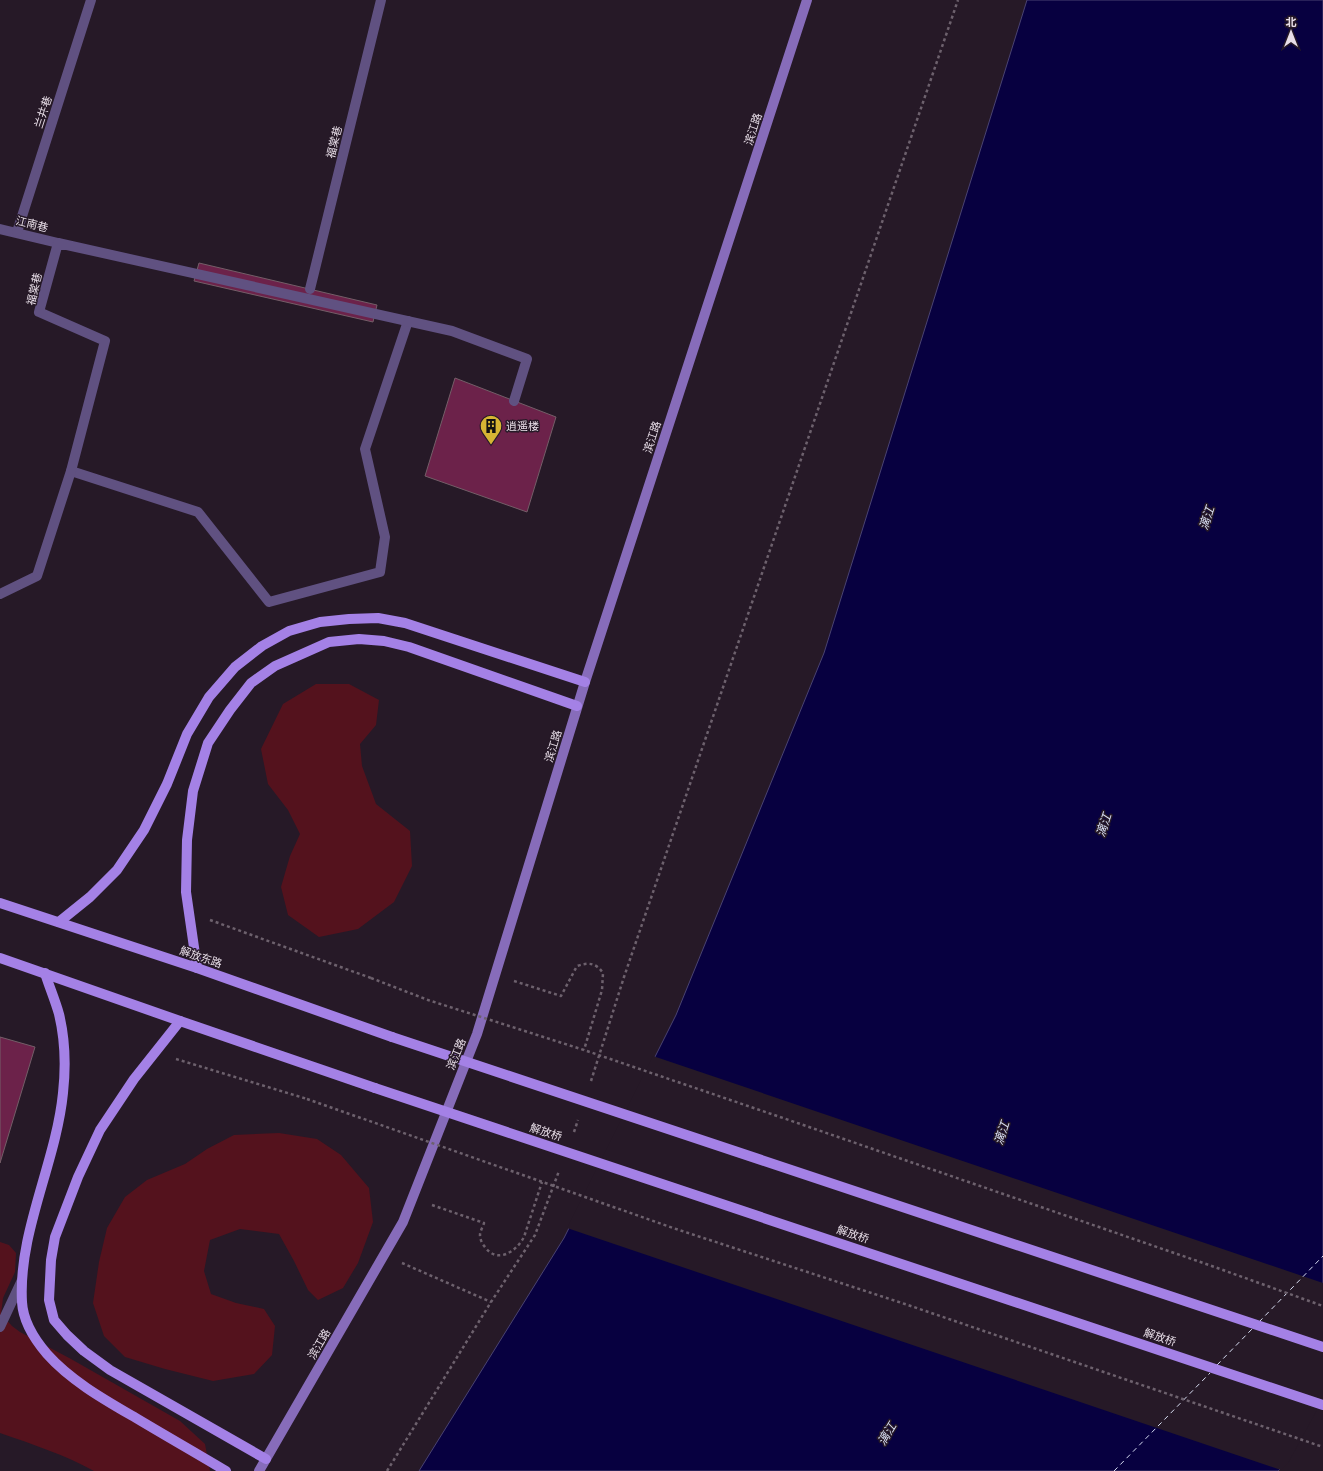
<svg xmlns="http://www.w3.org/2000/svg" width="1323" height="1471" font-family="Georgia,'Noto Sans SC',serif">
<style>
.green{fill:#54121d}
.water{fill:#070040;stroke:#4a4372}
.pier{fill:#261927}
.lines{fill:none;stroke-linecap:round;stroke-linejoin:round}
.ferry{stroke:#d8def3;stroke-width:1;stroke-dasharray:5 4;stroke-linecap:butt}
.building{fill:#6c224a;stroke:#745e68}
.path{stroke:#6d616d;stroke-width:2.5;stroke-dasharray:3 3;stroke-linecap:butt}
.pedestrian{stroke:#605181;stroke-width:10}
.minor{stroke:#605181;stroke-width:10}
.secondary{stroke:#876cba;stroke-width:10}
.primary{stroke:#a481e6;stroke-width:10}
.path-bridge{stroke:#6d616d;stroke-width:2.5;stroke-dasharray:3 3;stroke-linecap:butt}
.primary-bridge{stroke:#a481e6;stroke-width:10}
.labels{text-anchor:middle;stroke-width:3;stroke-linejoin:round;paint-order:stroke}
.street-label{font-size:11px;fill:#e8dee8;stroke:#261927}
.poi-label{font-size:11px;fill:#e8dee8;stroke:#261927;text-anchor:start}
.water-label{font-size:12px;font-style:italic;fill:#d8def3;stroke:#261927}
</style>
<rect width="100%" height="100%" fill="#261927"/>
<!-- green -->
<g class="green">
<path d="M316 684H349L379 700 376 725 360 744 362 766 376 804 410 831 412 866 394 902 358 929 319 937 288 915 281 887 290 856 300 834 288 810 268 784 261 749 283 704Z"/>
<path d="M279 1133 317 1139 341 1155 369 1188 373 1222 358 1263 343 1288 318 1300 308 1290 294 1261 279 1234 240 1229 210 1240 204 1271 211 1294 236 1303 264 1309 275 1326 272 1355 254 1374 213 1381 165 1369 125 1357 104 1336 93 1303 99 1262 107 1228 125 1197 147 1180 185 1164 207 1149 234 1135Z"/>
<path d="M0 1242 9 1245 16 1253 15 1272 3 1298 1 1314 12 1326 20 1332 71 1359 180 1421 205 1444 210 1471H94C65 1455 32 1444 0 1433Z"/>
</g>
<!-- water -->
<path class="water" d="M1027 0H1323V1394L1287 1462 1278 1471H419L564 1238 676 1015 824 653Z"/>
<!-- pier -->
<path class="pier" d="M653 1056 1323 1283V1399L1288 1463 1281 1470 567 1228Z"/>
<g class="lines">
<!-- ferry -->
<g class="ferry">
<path d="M1259 1322 1323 1256"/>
<path d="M1217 1365 1253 1328"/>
<path d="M1114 1471 1210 1373"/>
</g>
</g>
<!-- building -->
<g class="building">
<path d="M199 263 377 305 373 322 194 281Z"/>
<path d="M455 378 556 417 527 512 425 476Z"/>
<path d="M0 1037 35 1047 0 1163Z"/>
</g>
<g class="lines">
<!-- path -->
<g class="path">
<path d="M210 920 371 978"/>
<path d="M514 981 561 996 577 966C589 962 596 963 603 973L602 990 584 1050"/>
<path d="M176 1059 307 1099"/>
<path d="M591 1081 624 977 958 0"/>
<path d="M574 1132 578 1120"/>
<path d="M432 1205 484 1223C483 1227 480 1231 480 1235 480 1239 482 1244 485 1247 497 1264 516 1252 524 1237L542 1182"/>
<path d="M402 1263 491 1302"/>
<path d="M387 1471 491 1302 535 1235 559 1171"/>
</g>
<!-- pedestrian -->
<g class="pedestrian">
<path d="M0 229 58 243"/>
<path d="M17 232 91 0"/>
<path d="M310 289 381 0"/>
<path d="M71 471 198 512 269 602 380 572 385 537 365 449 408 321"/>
<path d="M0 594 37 576 71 471 105 341 39 312 58 243 452 331 527 359 514 401"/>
</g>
<!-- minor -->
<path class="minor" d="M0 1327 22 1280"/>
<!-- secondary -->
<path class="secondary" d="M259 1471 403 1222 477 1034 585 682 807 0"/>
<!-- primary -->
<g class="primary">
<path d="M0 903 197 968 392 1037"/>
<path d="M59 922 90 897 117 870 144 830 167 784 187 734 209 697 235 667 262 646 289 631 320 622 349 619 378 618 405 623 585 682"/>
<path d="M0 958 180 1021 375 1088"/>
<path d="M197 968 186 892 187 840 193 791 208 743 230 710 251 683 275 666 329 642 359 639 384 641 409 647 577 706"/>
<path d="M45 973C49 986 55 1000 59 1014 65 1039 66 1066 63 1093 56 1163 18 1232 22 1302 23 1321 35 1340 47 1354 71 1381 105 1400 136 1418 166 1436 196 1453 226 1471"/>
<path d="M180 1021 134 1079 100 1130 78 1177 55 1237 51 1260 49 1300 54 1320 67 1335 84 1351 110 1370 266 1459"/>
</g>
<!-- path-bridge -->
<g class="path-bridge">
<path d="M371 978 428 1000 584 1050 783 1118 1209 1265 1323 1306"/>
<path d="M307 1099 673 1228 905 1304 1323 1447"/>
</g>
<!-- primary-bridge -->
<g class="primary-bridge">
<path d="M392 1037 1323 1347"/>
<path d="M375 1088 1323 1405"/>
</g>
</g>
<!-- icons -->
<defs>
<g id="building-pin" transform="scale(1.15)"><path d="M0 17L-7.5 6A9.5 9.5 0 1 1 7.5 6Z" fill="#d6b534" stroke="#261927"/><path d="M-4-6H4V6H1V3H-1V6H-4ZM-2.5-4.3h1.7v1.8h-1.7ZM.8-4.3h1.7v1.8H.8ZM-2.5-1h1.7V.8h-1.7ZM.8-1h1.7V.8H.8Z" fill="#111"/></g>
</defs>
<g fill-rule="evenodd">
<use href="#building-pin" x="491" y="426"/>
</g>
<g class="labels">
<!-- street labels -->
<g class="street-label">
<text transform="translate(43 112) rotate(-72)" y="4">兰井巷</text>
<text transform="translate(753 129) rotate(-72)" y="4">滨江路</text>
<text transform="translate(334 142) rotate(-76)" y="4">福棠巷</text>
<text transform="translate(32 224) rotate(14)" y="4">江南巷</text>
<text transform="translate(34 289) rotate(-77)" y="4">福棠巷</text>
<text transform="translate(652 437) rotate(-72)" y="4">滨江路</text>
<text transform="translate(553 746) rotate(-73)" y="4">滨江路</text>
<text transform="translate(201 957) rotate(19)" y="4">解放东路</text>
<text transform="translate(456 1054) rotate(-68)" y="4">滨江路</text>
<text transform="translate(546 1132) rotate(18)" y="4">解放桥</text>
<text transform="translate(853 1234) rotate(19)" y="4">解放桥</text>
<text transform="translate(1160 1337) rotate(19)" y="4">解放桥</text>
<text transform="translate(319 1344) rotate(-60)" y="4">滨江路</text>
</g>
<!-- poi labels -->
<g class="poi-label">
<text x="506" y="430">逍遥楼</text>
</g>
<!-- water labels -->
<g class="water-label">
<text transform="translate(1207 518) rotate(-72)" y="4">漓江</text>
<text transform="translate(1104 825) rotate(-72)" y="4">漓江</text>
<text transform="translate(1002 1133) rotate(-72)" y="4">漓江</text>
<text transform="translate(887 1434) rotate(-59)" y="4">漓江</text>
</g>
</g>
<!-- north arrow -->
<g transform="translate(1291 32)" stroke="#261927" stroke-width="3" paint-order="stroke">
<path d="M0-3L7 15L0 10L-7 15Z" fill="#e8dee8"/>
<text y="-6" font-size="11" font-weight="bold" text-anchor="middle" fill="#e8dee8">北</text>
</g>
</svg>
